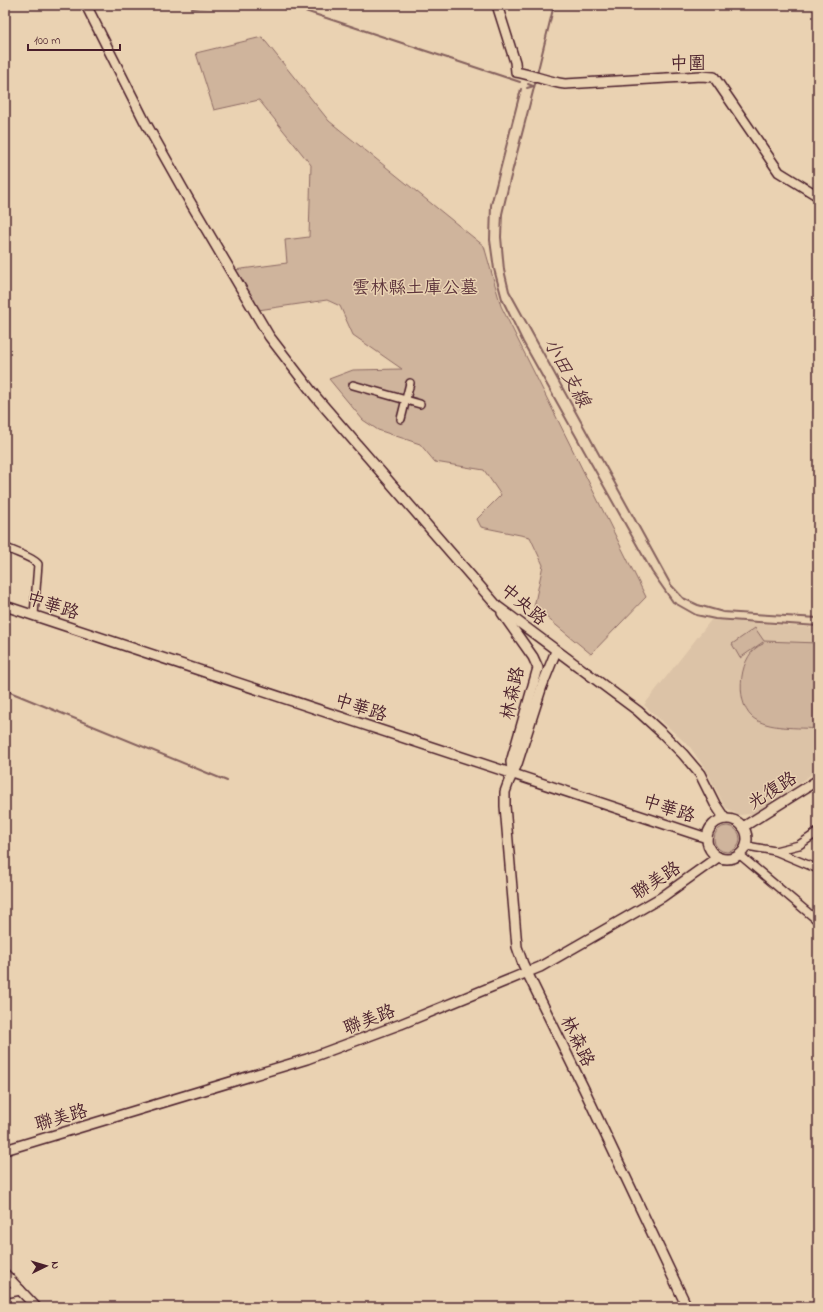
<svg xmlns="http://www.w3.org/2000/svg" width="823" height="1312" font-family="'Indie Flower','LXGW WenKai TC',sans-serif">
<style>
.built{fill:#dcc3a7}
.green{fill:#cfb49c;stroke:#8c6a64}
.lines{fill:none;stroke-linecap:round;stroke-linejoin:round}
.stream{stroke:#85615d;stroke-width:2}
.street-casing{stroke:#4a1f2b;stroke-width:10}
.secondary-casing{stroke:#4a1f2b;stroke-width:12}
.street{stroke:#ead2b2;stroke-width:7}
.secondary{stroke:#ead2b2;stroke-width:9}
.labels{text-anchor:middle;stroke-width:3;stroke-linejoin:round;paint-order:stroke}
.street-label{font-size:18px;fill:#4a1f2b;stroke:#ead2b2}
.park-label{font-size:18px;fill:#5e353c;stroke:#ead2b2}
.water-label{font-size:19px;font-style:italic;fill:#5e353c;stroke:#ead2b2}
</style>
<rect width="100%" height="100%" fill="#ead2b2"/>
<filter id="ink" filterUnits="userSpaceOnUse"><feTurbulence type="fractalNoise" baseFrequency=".025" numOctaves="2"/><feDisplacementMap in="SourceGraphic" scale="8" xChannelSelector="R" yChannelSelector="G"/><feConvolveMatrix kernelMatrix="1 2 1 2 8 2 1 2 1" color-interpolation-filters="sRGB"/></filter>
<g filter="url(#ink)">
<!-- built -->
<path class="built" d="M711 620 818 628V770L753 814 738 815 725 807 706 770 690 747 644 705Z"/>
<!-- green -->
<g class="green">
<path d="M262 37 329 121 484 246 501 306 646 597 591 654 534 607 543 565 530 537 481 527 477 519 501 495 484 470 435 462 420 444 378 430 363 420 329 379 353 370 402 369 353 335 340 306 327 300 258 310 234 270 287 263 285 240 309 237 311 165 259 100 214 110 196 53Z"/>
<path d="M755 628 764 641 818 643V729C799 727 767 730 752 717 734 701 739 652 763 644V642L740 658 732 644Z"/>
<circle cx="727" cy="839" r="13"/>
</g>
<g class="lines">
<!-- stream -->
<g class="stream">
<path d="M287 5 520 82"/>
<path d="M192 8 216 5"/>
<path d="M537 74 554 5"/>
<path d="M536 80 510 180 502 214 501 237 504 270 509 291 671 585 683 598 698 605 723 612 818 618"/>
<path d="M528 84 533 86"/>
<path d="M527 88 534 86"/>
<path d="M521 89 491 205 490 240 494 269 502 299 523 342 652 572 673 602 696 615 715 619 818 626"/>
<path d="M5 690 227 781"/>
</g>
<!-- street casing -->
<g class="street-casing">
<g id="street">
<path d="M353 385 420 404"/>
<path d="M401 419 410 383"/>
<path d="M5 547C15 553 31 556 38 564L34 615"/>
<path d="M747 846 775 851 818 869"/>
<path d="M775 851 799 845 818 832"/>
<path d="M740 855 818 921"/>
</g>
</g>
<!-- secondary casing -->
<g class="secondary-casing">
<g id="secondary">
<path d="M86 5 144 120 189 200 269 336 315 396 497 606 638 711 662 733 683 754 700 774 715 804 725 819"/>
<path d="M497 5 515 62 516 72C533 75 548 82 565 84L701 76 714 77 779 172 818 196"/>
<path d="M5 606 707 838"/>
<path d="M502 613 533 657 538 668 511 762 512 770"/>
<path d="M556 651 542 686 517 764 509 781 505 792V806L517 947 523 964 584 1089 687 1307"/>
<circle cx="727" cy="839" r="20"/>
<path d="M743 827 818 780"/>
<path d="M5 1150 307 1059 401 1024 540 967 662 897 718 857"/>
<path d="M5 1274 36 1307"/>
<path d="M5 1293 20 1290"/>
</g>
</g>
<!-- street -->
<use href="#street" class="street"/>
<!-- secondary -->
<use href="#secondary" class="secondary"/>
</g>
</g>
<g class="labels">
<!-- street labels -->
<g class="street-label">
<text x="688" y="69">中圍</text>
<text transform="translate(524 604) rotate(40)" y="6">中央路</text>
<text transform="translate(53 605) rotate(18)" y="6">中華路</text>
<text transform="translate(512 693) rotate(-78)" y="6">林森路</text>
<text transform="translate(361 707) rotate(18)" y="6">中華路</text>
<text transform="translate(772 790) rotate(-32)" y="6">光復路</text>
<text transform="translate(669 808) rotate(18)" y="6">中華路</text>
<text transform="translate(656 880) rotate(-33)" y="6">聯美路</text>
<text transform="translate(369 1019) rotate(-21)" y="6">聯美路</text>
<text transform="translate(578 1041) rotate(64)" y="6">林森路</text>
<text transform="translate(61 1117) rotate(-16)" y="6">聯美路</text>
</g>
<!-- park labels -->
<g class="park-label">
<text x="415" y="293">雲林縣土庫公墓</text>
</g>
<!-- water labels -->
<g class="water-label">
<text transform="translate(568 372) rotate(61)" y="7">小田支線</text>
</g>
</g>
<!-- margin -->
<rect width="823" height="1312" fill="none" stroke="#ead2b2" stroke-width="20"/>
<rect x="10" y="10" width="803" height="1292" fill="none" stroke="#4a1f2b" stroke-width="1.5" filter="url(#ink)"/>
<!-- north arrow -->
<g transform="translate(46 1266) rotate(85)" stroke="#ead2b2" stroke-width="3" paint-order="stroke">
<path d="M0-3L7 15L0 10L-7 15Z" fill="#4a1f2b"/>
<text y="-6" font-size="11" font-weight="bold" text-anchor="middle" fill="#4a1f2b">N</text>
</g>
<!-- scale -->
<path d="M28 44v6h92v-6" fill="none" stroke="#4a1f2b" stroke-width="2"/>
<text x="34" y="44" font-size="12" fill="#4a1f2b" stroke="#ead2b2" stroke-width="3" paint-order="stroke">100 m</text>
</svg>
